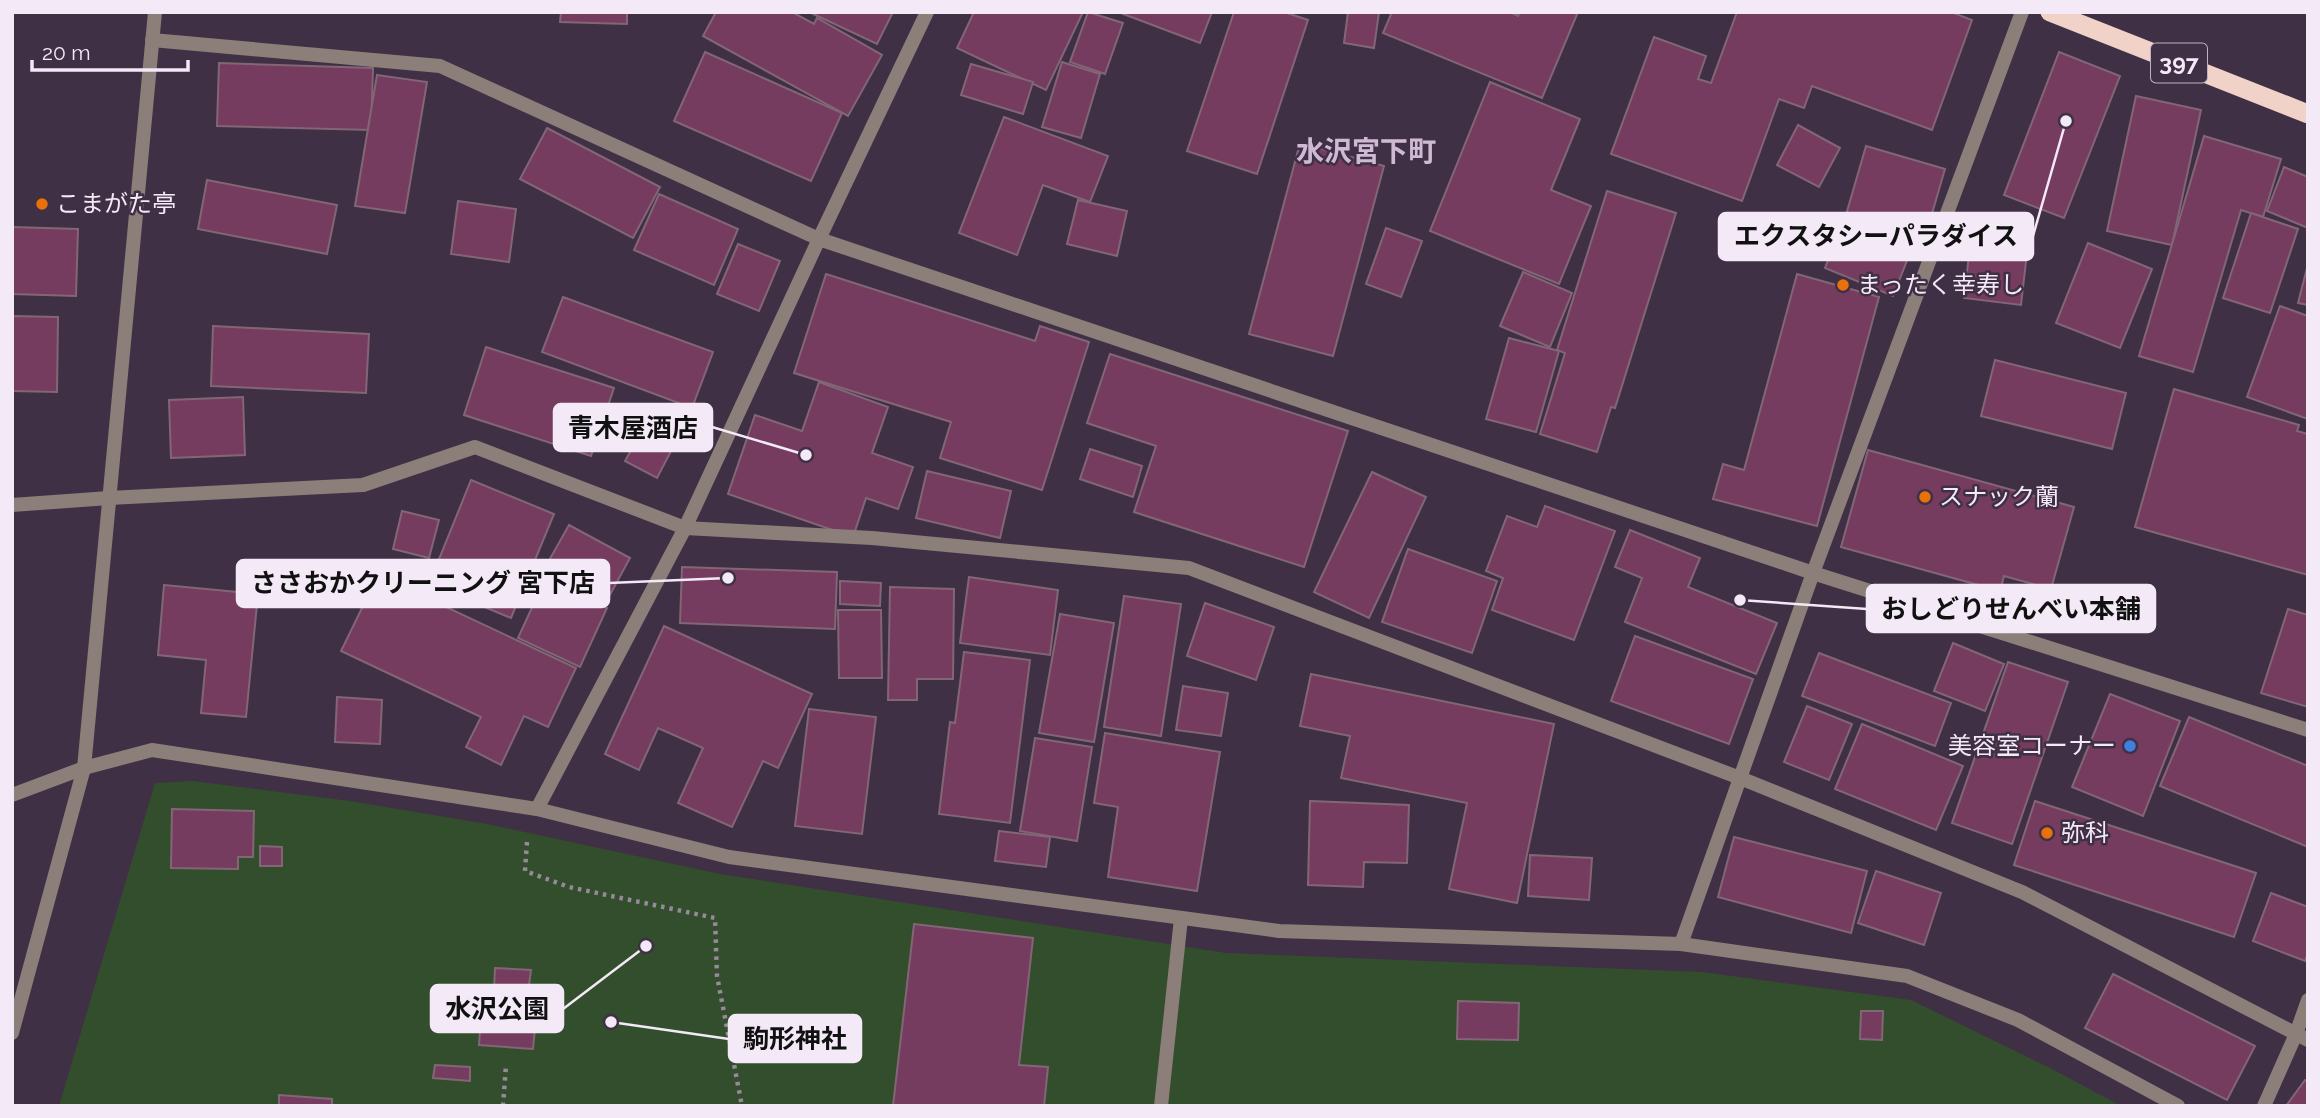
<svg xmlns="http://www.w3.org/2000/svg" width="2320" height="1118" font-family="Raleway,'Noto Sans JP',sans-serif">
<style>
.green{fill:#334e2c}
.building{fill:#753c5f;stroke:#826676;stroke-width:2}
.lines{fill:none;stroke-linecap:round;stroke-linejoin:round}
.path{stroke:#96899a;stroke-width:4.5;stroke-dasharray:3.5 5;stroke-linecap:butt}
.service{stroke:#8c7e79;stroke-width:14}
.minor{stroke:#8c7e79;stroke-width:14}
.tertiary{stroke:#8c7e79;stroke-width:14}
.trunk{stroke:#f0d2c9;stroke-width:19}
.food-dot{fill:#e8710a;stroke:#403045;stroke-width:2.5}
.shop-dot{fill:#3f7fe0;stroke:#403045;stroke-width:2.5}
.labels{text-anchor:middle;stroke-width:5;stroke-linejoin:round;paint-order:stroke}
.shield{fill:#403045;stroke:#beb2c2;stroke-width:2}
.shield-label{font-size:23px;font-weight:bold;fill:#f4e9f7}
.poi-label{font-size:24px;fill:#f4e9f7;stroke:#403045;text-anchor:start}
.quarter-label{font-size:28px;font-weight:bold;fill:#cfbad5;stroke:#403045}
.leader{fill:none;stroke:#f4e9f7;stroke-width:2.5}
.callout-dot{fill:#f4e9f7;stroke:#403045;stroke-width:2.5}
.callout{fill:#f4e9f7;stroke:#f4e9f7;stroke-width:2.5}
.callout-label{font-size:26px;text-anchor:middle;font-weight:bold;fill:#111}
</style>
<rect width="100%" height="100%" fill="#403045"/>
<!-- green -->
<path class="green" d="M192 781 350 801 487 824 720 874 1226 953 1702 972 1911 1000 2050 1068 2121 1106H59L155 783Z"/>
<!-- building -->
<g class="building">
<path d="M561 12H627V24L560 22Z"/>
<path d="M716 12H792L814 24 817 18 882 55 848 116 703 36Z"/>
<path d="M809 12H893L877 44Z"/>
<path d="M974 12H1083L1046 90 957 48Z"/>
<path d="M1088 12 1123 23 1105 74 1070 62Z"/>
<path d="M1118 12H1212L1200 43Z"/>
<path d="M1234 12H1284L1308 20 1257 174 1187 151Z"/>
<path d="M1348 12H1379L1374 48 1344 43Z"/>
<path d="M1392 12H1510L1518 16 1520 12H1578L1542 98 1383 33Z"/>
<path d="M1737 12H1951L1972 20 1932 130 1812 86 1804 108 1779 99 1742 201 1611 154 1654 37 1706 56 1698 79 1711 83Z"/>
<path d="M705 52 842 113 811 181 674 121Z"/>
<path d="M2059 52 2120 76 2064 218 2004 195Z"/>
<path d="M1062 62 1100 74 1081 138 1042 127Z"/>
<path d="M219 63 373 68 371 130 217 126Z"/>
<path d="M971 64 1033 82 1023 114 961 95Z"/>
<path d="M377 75 427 82 405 213 355 206Z"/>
<path d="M1490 82 1580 119 1551 190 1591 206 1559 284 1430 231Z"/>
<path d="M2136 96 2201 110 2172 245 2107 231Z"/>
<path d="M1004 117 1108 156 1090 202 1043 185 1017 255 959 233Z"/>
<path d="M1798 125 1840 148 1819 187 1777 165Z"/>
<path d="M547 128 660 187 633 238 520 179Z"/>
<path d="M2204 136 2281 159 2263 217 2241 210 2193 372 2139 356Z"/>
<path d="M1300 143 1384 166 1333 356 1249 334Z"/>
<path d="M1866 146 1945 169 1922 248 1843 225Z"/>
<path d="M2284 167 2308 177V228L2267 211Z"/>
<path d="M207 180 337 205 327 254 198 229Z"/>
<path d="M1607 191 1676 213 1615 408 1611 407 1597 452 1540 434 1565 353 1557 350Z"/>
<path d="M659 194 738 229 714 285 634 250Z"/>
<path d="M1078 200 1127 211 1117 256 1067 244Z"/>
<path d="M458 201 516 209 509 262 451 254Z"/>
<path d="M2251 213 2298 229 2270 313 2223 298Z"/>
<path d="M12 227 78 229 76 296 12 294Z"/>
<path d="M1386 228 1422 241 1401 297 1366 284Z"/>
<path d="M1839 232 1908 258 1893 296 1825 268Z"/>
<path d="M1971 238 2028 244 2021 305 1964 298Z"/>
<path d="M2088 243 2152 269 2120 348 2056 323Z"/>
<path d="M738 244 780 261 759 311 717 294Z"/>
<path d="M2308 264V305L2298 303Z"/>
<path d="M1523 272 1572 293 1550 347 1500 326Z"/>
<path d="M826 274 1035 341 1040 326 1089 342 1042 490 940 458 951 422 794 373Z"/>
<path d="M1797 274 1879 297 1817 526 1713 499 1723 464 1744 470Z"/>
<path d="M563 297 713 352 692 408 542 352Z"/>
<path d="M2280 306 2308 316V419L2247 397Z"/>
<path d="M12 316 58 317 57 392 12 391Z"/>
<path d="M213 326 369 334 366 393 211 386Z"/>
<path d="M1509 338 1559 351 1536 432 1486 419Z"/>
<path d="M486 347 614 388 591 456 464 415Z"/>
<path d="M1110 354 1348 431 1304 567 1134 512 1156 446 1087 423Z"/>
<path d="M1995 360 2126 393 2112 449 1981 416Z"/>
<path d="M819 382 888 407 872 453 913 467 898 509 866 498 853 537 728 494 755 415 802 431Z"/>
<path d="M2174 389 2299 425 2297 431 2308 434V575L2135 527Z"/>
<path d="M243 397 245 455 171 458 169 400Z"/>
<path d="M649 418 680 434 657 478 625 461Z"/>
<path d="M1090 449 1142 466 1133 497 1080 479Z"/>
<path d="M1868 450 2074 507 2051 589 2004 576 2000 591 1841 547Z"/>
<path d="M927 471 1011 491 1000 538 916 518Z"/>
<path d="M1372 472 1426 497 1369 618 1314 592Z"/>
<path d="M471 480 554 514 511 618 429 584Z"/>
<path d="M1545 506 1615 531 1574 640 1492 610 1503 578 1486 571 1507 516 1537 527Z"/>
<path d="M402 511 439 520 429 558 393 549Z"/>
<path d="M569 525 630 558 605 604 543 571Z"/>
<path d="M1630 530 1700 558 1688 587 1777 623 1756 674 1625 622 1642 578 1615 567Z"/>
<path d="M1408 549 1497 581 1472 653 1382 622Z"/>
<path d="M682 567 837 572 835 629 680 623Z"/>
<path d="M378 575 576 668 548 727 524 716 501 765 466 747 481 717 341 651Z"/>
<path d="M969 577 1058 590 1050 655 960 643Z"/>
<path d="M545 579 607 608 580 667 518 638Z"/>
<path d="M840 581 881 583 880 606 840 604Z"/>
<path d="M164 585 258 594 246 717 201 713 206 660 158 655Z"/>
<path d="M890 587 954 589 953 679H917V700H888Z"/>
<path d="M1124 596 1181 604 1161 736 1104 727Z"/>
<path d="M1205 603 1274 627 1256 680 1187 656Z"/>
<path d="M2288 609 2308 615V707L2261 693Z"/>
<path d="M838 610H881L882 678H839Z"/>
<path d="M1060 614 1114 623 1094 742 1039 733Z"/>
<path d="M664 626 812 694 778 768 763 761 732 827 678 803 703 748 658 728 639 770 605 754Z"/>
<path d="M1635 636 1753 679 1729 744 1611 701Z"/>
<path d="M1953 643 2004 664 1985 711 1934 691Z"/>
<path d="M964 652 1030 660 1010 823 939 814 950 722 955 723Z"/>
<path d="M1819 653 1951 703 1935 746 1802 696Z"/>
<path d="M2008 662 2068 682 2012 844 1952 823Z"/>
<path d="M1311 674 1554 724 1517 903 1449 889 1467 803 1341 778 1350 736 1300 726Z"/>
<path d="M1183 686 1228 693 1221 736 1176 730Z"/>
<path d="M2110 694 2180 721 2143 816 2072 787Z"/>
<path d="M337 697 382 700 380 744 335 742Z"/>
<path d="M1807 706 1852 724 1829 780 1784 762Z"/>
<path d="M809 709 876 717 862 834 795 826Z"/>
<path d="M2189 717 2308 766V847L2160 786Z"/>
<path d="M1862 724 1963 766 1936 830 1835 789Z"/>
<path d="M1105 733 1220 752 1197 891 1108 877 1118 807 1094 803Z"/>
<path d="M1035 738 1092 747 1077 841 1020 831Z"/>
<path d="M1310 801 1409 805 1407 863 1364 862 1363 887 1308 885Z"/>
<path d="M2035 801 2256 873 2234 937 2014 865Z"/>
<path d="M172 809 254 811 253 857H238V869L171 868Z"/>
<path d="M999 831 1050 837 1046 867 995 861Z"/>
<path d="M1734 837 1867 871 1851 933 1718 897Z"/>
<path d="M260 846 282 847V866H260Z"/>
<path d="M1530 855 1592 858 1589 900 1528 896Z"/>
<path d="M1876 871 1941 893 1924 945 1858 923Z"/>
<path d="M2271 893 2308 907V953L2305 961 2253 941Z"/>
<path d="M914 924 1033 938 1019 1065 1048 1067 1044 1106H893Z"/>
<path d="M495 968 531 970 528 993 494 990Z"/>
<path d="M2113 974 2255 1046 2227 1100 2085 1028Z"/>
<path d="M1458 1001 1519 1003 1518 1040 1457 1039Z"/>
<path d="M482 1003 537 1007 533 1049 479 1045Z"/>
<path d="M1861 1011H1883L1882 1040 1860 1039Z"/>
<path d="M435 1065 470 1067V1081L433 1078Z"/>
<path d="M2305 1080 2308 1082V1106H2286Z"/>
<path d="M279 1095 332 1099V1106H279Z"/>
</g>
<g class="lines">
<!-- path -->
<g class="path">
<path d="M527 842 525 871 569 887 715 918 717 976 742 1106"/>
<path d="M503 1106 506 1065"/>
</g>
<!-- service -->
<path class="service" d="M1161 1106 1181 918"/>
<!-- minor -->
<g class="minor">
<path d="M152 40 440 66 819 239 1813 573 2308 730"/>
<path d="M12 505 109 498 363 485 475 447 685 528 872 538 1189 568 1740 778 2022 892 2308 1040"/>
<path d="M12 795 84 768 152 750 537 809 729 857 1279 931 1681 944 1813 573 2022 12"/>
<path d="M1681 944 1907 976 2018 1020 2178 1106"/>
<path d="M2264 1106 2296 1034 2308 1000"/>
</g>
<!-- tertiary -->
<g class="tertiary">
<path d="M537 809 685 528 819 239 927 12"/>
<path d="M12 1033 84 768 155 12"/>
</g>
<!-- trunk -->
<path class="trunk" d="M2050 12 2308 114"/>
</g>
<!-- markers -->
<g class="food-dot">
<circle cx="42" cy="204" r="7"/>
<circle cx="1843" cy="285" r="7"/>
<circle cx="1925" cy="497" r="7"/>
<circle cx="2047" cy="833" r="7"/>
</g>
<circle class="shop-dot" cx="2130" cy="746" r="7"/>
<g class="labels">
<!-- shield labels -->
<rect class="shield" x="2151" y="43.5" width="56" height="39" rx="5"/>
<g class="shield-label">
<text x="2179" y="71">397</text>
</g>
<!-- poi labels -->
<g class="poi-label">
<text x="56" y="212">こまがた亭</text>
<text x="1857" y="293">まったく幸寿し</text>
<text x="1939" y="505">スナック蘭</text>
<text x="2116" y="754" text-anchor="end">美容室コーナー</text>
<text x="2061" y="841">弥科</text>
</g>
<!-- quarter labels -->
<g class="quarter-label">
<text x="1366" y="161">水沢宮下町</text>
</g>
</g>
<!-- callouts -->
<path class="leader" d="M2066 121L2033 236M806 455L712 427M728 578L609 583M1740 600L1867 609M646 946L563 1009M611 1022L729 1039"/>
<g class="callout-dot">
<circle cx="2066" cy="121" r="7"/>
<circle cx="806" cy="455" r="7"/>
<circle cx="728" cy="578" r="7"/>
<circle cx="1740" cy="600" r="7"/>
<circle cx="646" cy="946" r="7"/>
<circle cx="611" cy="1022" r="7"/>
</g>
<g class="callout">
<rect x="1719" y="213" width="314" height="47" rx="7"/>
<rect x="554" y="404" width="158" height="47" rx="7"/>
<rect x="237" y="560" width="372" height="47" rx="7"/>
<rect x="1867" y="585" width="288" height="47" rx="7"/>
<rect x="431" y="985" width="132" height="47" rx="7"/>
<rect x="729" y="1015" width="132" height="47" rx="7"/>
</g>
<g class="callout-label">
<text x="1876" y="245">エクスタシーパラダイス</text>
<text x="633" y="437">青木屋酒店</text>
<text x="423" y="592">ささおかクリーニング 宮下店</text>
<text x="2011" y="618">おしどりせんべい本舗</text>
<text x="497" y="1018">水沢公園</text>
<text x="795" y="1048">駒形神社</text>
</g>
<!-- border -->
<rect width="2320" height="1118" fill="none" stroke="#f4e9f7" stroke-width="28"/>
<!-- scale -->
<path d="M32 60v10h156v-10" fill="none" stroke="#f4e9f7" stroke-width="3.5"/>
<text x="42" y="60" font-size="21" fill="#f4e9f7" stroke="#403045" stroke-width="5" paint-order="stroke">20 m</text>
</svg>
